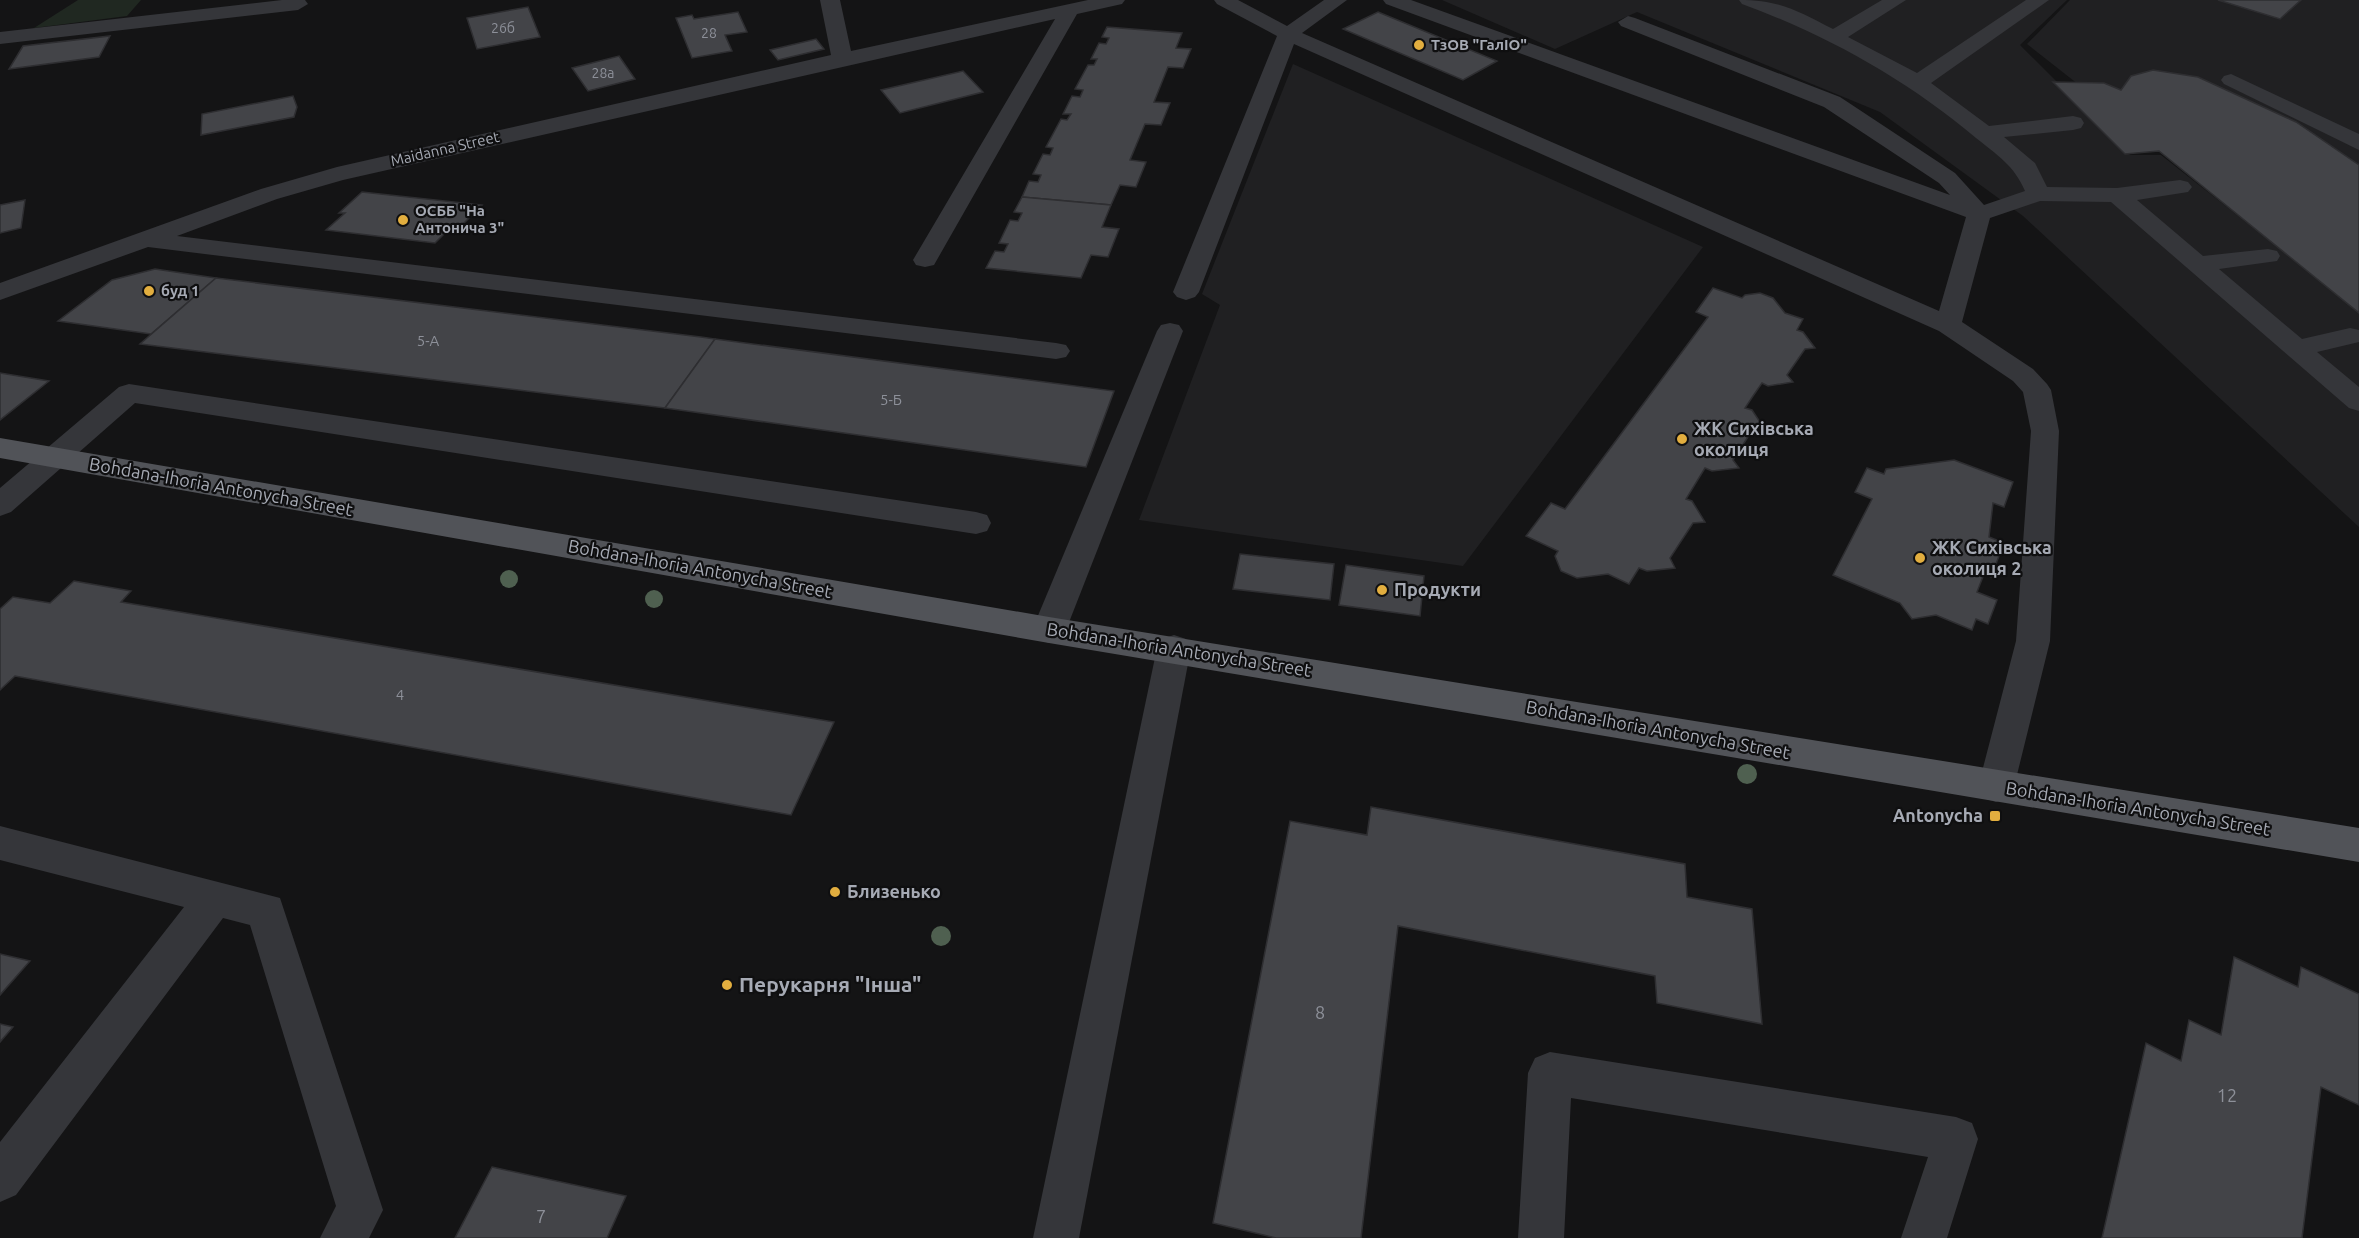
<svg xmlns="http://www.w3.org/2000/svg" width="2359" height="1238" font-family="Ubuntu,sans-serif">
<style>
.built{fill:#202022}
.green{fill:#202821}
.building{fill:#434448;stroke:#2e2e31;stroke-width:1.5}
.lines{fill:none;stroke-linecap:round;stroke-linejoin:round}
.minor{fill:#35363a;fill-rule:evenodd}
.major{fill:#515358;fill-rule:evenodd}
.tree{fill:#4f6050}
.poi-dot{fill:#e2ae3f;stroke:#0f0f10;stroke-width:2}
.labels{text-anchor:middle;stroke-width:4.5;stroke-linejoin:round;paint-order:stroke}
.far-number-label{font-size:14px;fill:#8d9099}
.far-poi-label{font-size:15px;font-weight:bold;fill:#a6aab4;stroke:#0f0f10;text-anchor:start}
.far-street-label{font-size:15px;fill:#a6aab4;stroke:#0f0f10}
.number-label{font-size:15px;fill:#8d9099}
.poi-label{font-size:18px;font-weight:bold;fill:#a6aab4;stroke:#0f0f10;text-anchor:start}
.street-label{font-size:18px;fill:#a6aab4;stroke:#0f0f10}
.near-number-label{font-size:18px;fill:#8d9099}
.near-poi-label{font-size:21px;font-weight:bold;fill:#a6aab4;stroke:#0f0f10;text-anchor:start}
</style>
<rect width="100%" height="100%" fill="#141415"/>
<!-- built -->
<g class="built">
<path d="M1442 0H2067L2020 45 2130 155H2161L2359 311V527L2023 216 1880 112 1637 12 1555 49Z"/>
<path d="M2070 0H2359V305L2027 44Z"/>
<path d="M1293 64 1703 247 1463 566 1139 520 1220 305 1202 294Z"/>
</g>
<!-- green -->
<path class="green" d="M78 0H141L127 16 34 28Z"/>
<!-- building -->
<g class="building">
<path d="M2218 0H2301L2280 19Z"/>
<path d="M528 7 540 37 477 49 467 18Z"/>
<path d="M738 12 747 32 725 35 732 51 692 58 676 18 692 15 694 19Z"/>
<path d="M1378 12 1497 61 1463 80 1343 29Z"/>
<path d="M1107 27 1182 33 1176 48 1191 49 1183 68 1168 67 1154 102 1170 103 1161 125 1145 124 1130 160 1146 162 1136 187 1120 185 1111 205 1022 197 1029 181 1038 182 1041 175 1033 174 1043 154 1050 155 1053 148 1046 147 1061 119 1067 120 1071 114H1063L1072 96 1080 97 1083 90 1075 89 1088 65H1094L1097 59H1091L1099 43 1106 44 1109 38 1102 37Z"/>
<path d="M110 36 99 57 9 69 23 46Z"/>
<path d="M816 39 824 49 778 60 770 50Z"/>
<path d="M619 56 635 79 588 91 572 68Z"/>
<path d="M2153 70 2198 77 2296 122 2359 165V313L2159 151 2125 154 2053 82 2104 83 2121 90 2131 76Z"/>
<path d="M963 71 983 92 900 113 881 90Z"/>
<path d="M293 96 297 107 294 117 201 135 202 114Z"/>
<path d="M362 192 482 205 460 227 452 226 435 243 326 230 345 213H339Z"/>
<path d="M1022 197 1111 205 1102 227 1119 229 1108 257 1091 255 1081 278 986 268 995 251 1004 252 1008 244 999 243 1010 220 1018 221 1022 213 1014 212Z"/>
<path d="M25 200 21 228 0 233V205Z"/>
<path d="M155 269 216 278 151 334 58 321 112 280Z"/>
<path d="M216 278 701 337 715 339 665 408 140 344Z"/>
<path d="M1713 288 1742 298 1745 295 1760 293 1773 298 1785 313 1803 319 1797 330 1803 332 1815 348 1805 349 1787 375 1793 382 1768 386 1762 383 1753 396 1745 408 1752 410 1764 428 1753 429 1733 460 1739 468 1712 471 1705 468 1686 499 1692 501 1705 522 1693 523 1670 558 1675 568 1647 571 1639 568 1629 584 1608 574 1577 578 1561 571 1555 556 1558 551 1526 536 1551 503 1565 509 1708 317 1696 312Z"/>
<path d="M715 339 1114 391 1086 467 665 408Z"/>
<path d="M0 373 49 381 0 420Z"/>
<path d="M1954 460 2013 482 2004 507 1993 503 1989 537 2004 543 1991 577 1984 574 1977 592 1997 600 1988 624 1976 619 1972 630 1936 615 1912 619 1900 603 1833 575 1872 499 1855 492 1867 468 1884 474 1886 469Z"/>
<path d="M1240 554 1334 564 1330 600 1233 589Z"/>
<path d="M1346 565 1424 576 1420 616 1339 605Z"/>
<path d="M74 581 131 591 121 602 834 722 791 815 15 676 0 690V609L13 597 50 603Z"/>
<path d="M1371 807 1685 864 1687 897 1752 909 1762 1024 1657 1003 1655 976 1398 926 1361 1238H1276L1213 1223 1290 821 1367 835Z"/>
<path d="M0 954 30 961 0 995Z"/>
<path d="M2234 957 2298 987 2301 967 2359 994V1105L2321 1087 2302 1238H2102L2146 1043 2181 1061 2189 1020 2221 1035Z"/>
<path d="M0 1024 13 1027 0 1042Z"/>
<path d="M492 1167 626 1196 607 1238H455Z"/>
</g>
<g class="lines">
<!-- minor -->
<g class="minor">
<path d="M282 0H305L308 4 298 10 0 44V32Z"/>
<path d="M820 0H840L851 51 1088 0H1125L1122 4 1077 14 934 265 925 267 916 265 913 260 1055 19 343 180 277 199 177 236 1056 343 1066 345 1070 351 1066 357 1056 359 148 247 0 300V283L261 189 337 167 831 55Z"/>
<path d="M1214 0H1238L1287 26 1324 0H1347L1302 33 1939 311 1966 217 1386 4 1383 0H1411L1950 195 1939 183 1824 107 1621 26 1618 22 1628 16 1635 18 1840 97 1955 173 1984 205 2025 191C2014 165 1997 155 1976 138 1907 80 1827 35 1742 4L1739 0C1781 0 1797 11 1833 29L1882 0H1906L1848 37 1917 73 2026 0H2049L1931 83 1989 126 2073 116 2081 118 2084 123 2081 128 2073 130 2004 137 2035 163 2047 187 2117 188 2180 180 2188 182 2192 187 2188 192 2137 200 2203 256 2268 249 2277 251 2280 256 2277 261 2219 269 2302 339 2350 328 2359 330V342L2317 352 2359 387V411L2349 408 2111 202 2040 201 1990 218 1962 322 2033 369 2047 384 2051 390 2059 431 2050 641 2014 787 2009 798 1996 802 1983 798 1978 787 2016 641 2031 431 2023 392 2013 381 1939 331 1294 44 1199 292 1195 297 1186 300 1177 297 1173 292 1277 36 1217 4Z"/>
<path d="M2231 74 2359 134V150L2224 84 2221 80 2224 76Z"/>
<path d="M1170 323 1179 325 1183 331 1066 630 1061 639 1049 643 1037 639 1032 630 1157 331 1161 325Z"/>
<path d="M129 384 976 512 987 515 991 523 987 531 976 534 135 403 11 512 0 516V488L119 387Z"/>
<path d="M1174 635 1186 639 1191 648 1079 1238H1033L1157 648 1162 639Z"/>
<path d="M0 826 280 898 383 1210 369 1238H320L336 1206 250 925 223 918 16 1195 0 1202V1142L184 907 0 860Z"/>
<path d="M1550 1052 1956 1117 1972 1123 1978 1139 1947 1238H1901L1928 1157 1571 1098 1564 1238H1518L1528 1073 1535 1058Z"/>
</g>
<!-- major -->
<path class="major" d="M0 438 1049 617 2359 828V862L1049 643 0 458Z"/>
</g>
<!-- trees -->
<g class="tree">
<circle cx="509" cy="579" r="9"/>
<circle cx="654" cy="599" r="9"/>
<circle cx="1747" cy="774" r="10"/>
<circle cx="941" cy="936" r="10"/>
</g>
<!-- markers -->
<g class="poi-dot">
<circle cx="1419" cy="45" r="6"/>
<circle cx="403" cy="220" r="6"/>
<circle cx="149" cy="291" r="6"/>
<circle cx="1682" cy="439" r="6"/>
<circle cx="1920" cy="558" r="6"/>
<circle cx="1382" cy="590" r="6"/>
<rect x="1989" y="810" width="12" height="12" rx="3"/>
<circle cx="835" cy="892" r="6"/>
<circle cx="727" cy="985" r="6"/>
</g>
<g class="labels">
<!-- far-number labels -->
<g class="far-number-label">
<text x="503" y="33">26б</text>
<text x="709" y="38">28</text>
<text x="603" y="78">28а</text>
</g>
<!-- far-poi labels -->
<g class="far-poi-label">
<text x="1431" y="50">ТзОВ "ГалІО"</text>
<text x="415" y="216">ОСББ "На<tspan x="415" dy="17">Антонича 3"</tspan></text>
<text x="161" y="296">буд 1</text>
</g>
<!-- far-street labels -->
<g class="far-street-label">
<text transform="translate(445 149) rotate(-13)" y="5">Maidanna Street</text>
</g>
<!-- number labels -->
<g class="number-label">
<text x="428" y="346">5-А</text>
<text x="891" y="405">5-Б</text>
<text x="400" y="700">4</text>
</g>
<!-- poi labels -->
<g class="poi-label">
<text x="1694" y="435">ЖК Сихівська<tspan x="1694" dy="21">околиця</tspan></text>
<text x="1932" y="554">ЖК Сихівська<tspan x="1932" dy="21">околиця 2</tspan></text>
<text x="1394" y="596">Продукти</text>
<text x="1983" y="822" text-anchor="end">Antonycha</text>
<text x="847" y="898">Близенько</text>
</g>
<!-- street labels -->
<g class="street-label">
<text transform="translate(221 487) rotate(10)" y="6">Bohdana-Ihoria Antonycha Street</text>
<text transform="translate(700 569) rotate(10)" y="6">Bohdana-Ihoria Antonycha Street</text>
<text transform="translate(1179 650) rotate(9)" y="6">Bohdana-Ihoria Antonycha Street</text>
<text transform="translate(1658 730) rotate(10)" y="6">Bohdana-Ihoria Antonycha Street</text>
<text transform="translate(2138 809) rotate(9)" y="6">Bohdana-Ihoria Antonycha Street</text>
</g>
<!-- near-number labels -->
<g class="near-number-label">
<text x="1320" y="1019">8</text>
<text x="2227" y="1102">12</text>
<text x="541" y="1223">7</text>
</g>
<!-- near-poi labels -->
<g class="near-poi-label">
<text x="739" y="992">Перукарня "Інша"</text>
</g>
</g>
</svg>
